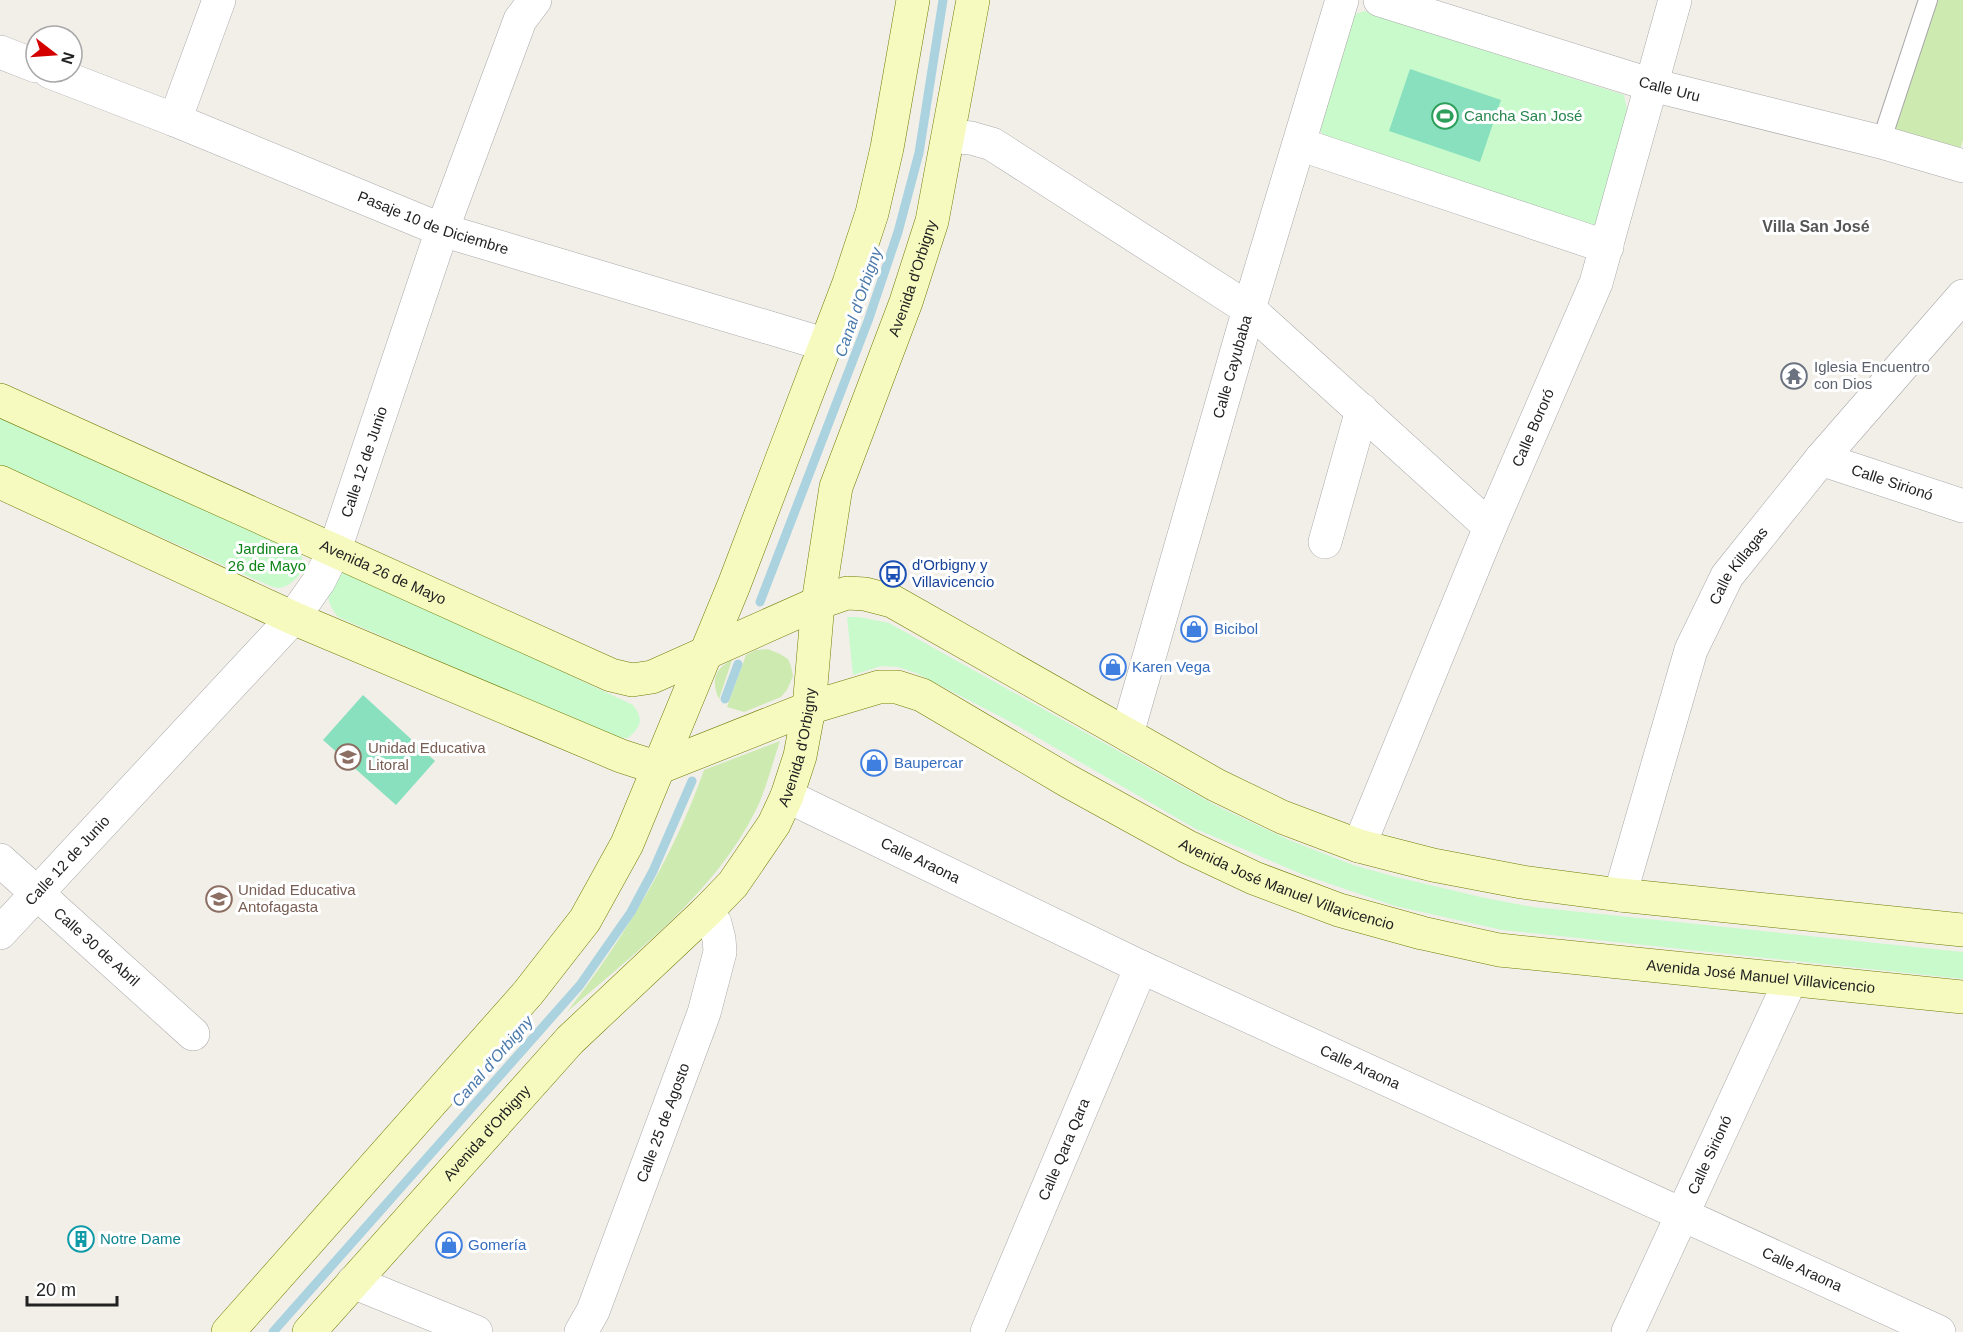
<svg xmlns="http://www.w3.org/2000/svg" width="1963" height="1332" font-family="Arial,sans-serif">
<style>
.grass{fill:#cdebb0}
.park{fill:#c8facc}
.pitch{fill:#88e0be}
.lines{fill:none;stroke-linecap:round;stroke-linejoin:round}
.stream{stroke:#aad3df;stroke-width:9}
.lane-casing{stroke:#a9a9a9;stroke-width:20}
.street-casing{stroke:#a9a9a9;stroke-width:34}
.secondary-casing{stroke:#707d05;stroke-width:34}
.lane{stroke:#fff;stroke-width:18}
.street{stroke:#fff;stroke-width:33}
.secondary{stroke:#f7fabf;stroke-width:33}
.labels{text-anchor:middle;stroke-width:6;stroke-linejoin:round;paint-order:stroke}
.street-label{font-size:15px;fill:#222;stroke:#fff}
.leisure-label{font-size:15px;fill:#27864d;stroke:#fff;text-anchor:start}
.worship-label{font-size:15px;fill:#5b616d;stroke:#fff;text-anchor:start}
.park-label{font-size:15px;fill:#0c8416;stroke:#fff}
.transit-label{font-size:15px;fill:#164399;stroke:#fff;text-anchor:start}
.shop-label{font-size:15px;fill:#366cbe;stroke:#fff;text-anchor:start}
.education-label{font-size:15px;fill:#785e54;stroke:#fff;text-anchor:start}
.culture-label{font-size:15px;fill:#0d838f;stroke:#fff;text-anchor:start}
.neighbourhood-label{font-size:16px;font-weight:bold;fill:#555;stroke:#fff}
.water-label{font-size:16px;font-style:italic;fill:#4a7aab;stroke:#fff}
</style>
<rect width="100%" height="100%" fill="#f2efe9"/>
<!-- grass -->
<g class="grass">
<path d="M1937 0H1963V140L1958 155 1893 137Z"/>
<path d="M768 649 780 654 788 659 791 666 793 676 787 690 781 697 744 712 727 707 746 655 756 650Z"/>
<path d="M732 660 719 699C711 681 714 669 732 660Z"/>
<path d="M780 741C772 764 767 787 756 810 715 893 636 952 567 1012 624 938 673 858 704 770Z"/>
</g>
<!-- park -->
<g class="park">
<path d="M1364 11 1624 95 1629 119 1599 221 1594 225 1326 139 1318 128 1353 15Z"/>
<path d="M0 417 297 544C304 558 306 572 292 582 288 585 285 587 279 588 273 588 267 584 261 582L0 465Z"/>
<path d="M348 571 633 705C644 719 641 727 628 738L614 737 338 617C323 599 324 581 348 571Z"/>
<path d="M847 617H859L889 623 1217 806 1289 840 1353 865 1396 877 1485 898 1533 907 1963 952V979L1502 930 1395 906 1304 875 1196 829 1009 721 916 673 898 667 881 666 853 675Z"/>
</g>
<!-- pitch -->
<g class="pitch">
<path d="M1410 69 1501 100 1480 162 1389 131Z"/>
<path d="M363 695 435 761 396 805 323 740Z"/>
</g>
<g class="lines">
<!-- stream -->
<g class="stream">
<path d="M760 602 868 321 898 232 919 153 943 0"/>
<path d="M725 699 738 664"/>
<path d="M273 1332 580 985 631 912 653 871 692 781"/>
</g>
<!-- lane casing -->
<g class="lane-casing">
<path id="lane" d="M1881 142 1928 0"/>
</g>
<!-- street casing -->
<g class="street-casing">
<g id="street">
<path id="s1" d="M1380 0 1652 85 1881 142 1963 166"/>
<path d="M0 52 36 66"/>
<path id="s2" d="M50 72 175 120 442 230 827 345"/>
<path d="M175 120 219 0"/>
<path d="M949 136 971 138 992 144 1249 309 1490 527"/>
<path d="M1299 144 1607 247"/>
<path id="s3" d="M1821 459 1963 506"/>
<path d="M1325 542 1362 410"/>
<path id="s4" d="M1127 734 1249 309 1342 0"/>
<path id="s5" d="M787 796 1141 967 1939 1332"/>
<path id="s6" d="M1359 846 1490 527 1596 283 1675 0"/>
<path id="s7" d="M0 860 193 1034"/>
<path id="s8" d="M1620 895 1691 650 1727 576 1821 459 1963 296"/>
<path id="s9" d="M0 933 293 618 319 581 335 549 442 230 520 20 535 0"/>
<path d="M353 1282 476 1332"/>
<path id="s10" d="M581 1332 593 1311 704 1013 720 952 719 939 715 923 706 912"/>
<path id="s11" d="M987 1332 1141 967"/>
<path id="s12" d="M1628 1332 1791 979"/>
</g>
</g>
<!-- secondary casing -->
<g class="secondary-casing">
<g id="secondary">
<path id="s13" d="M0 400 611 675 632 680 652 677 818 603 847 593 865 594 892 601 1216 785 1282 817 1359 846 1433 865 1522 882 1620 895 1963 930"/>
<path d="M0 482 293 618 621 756 658 768"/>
<path id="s14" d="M658 768 809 708 879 687H897L922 695 1068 781 1188 847 1254 878 1339 910 1422 933 1499 950 1963 997"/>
<path d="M228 1332 528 993 585 920 627 844 734 585 849 283 872 213 887 148 913 0"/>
<path id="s15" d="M309 1332 570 1040 706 912 733 884 774 824 787 796 800 756 809 708 818 603 836 487 906 302 932 221 973 0"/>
</g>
</g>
<!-- lane -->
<use href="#lane" class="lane"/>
<!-- street -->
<use href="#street" class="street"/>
<!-- secondary -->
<use href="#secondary" class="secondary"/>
</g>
<!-- icons -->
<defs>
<g id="stadium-ring" transform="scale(1.35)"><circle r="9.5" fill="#fff" stroke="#2e9e5b" stroke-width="1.5"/><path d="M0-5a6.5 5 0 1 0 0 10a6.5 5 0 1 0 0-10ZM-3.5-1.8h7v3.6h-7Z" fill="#2e9e5b"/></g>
<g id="temple-ring" transform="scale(1.35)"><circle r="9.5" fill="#fff" stroke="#6b7280" stroke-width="1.5"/><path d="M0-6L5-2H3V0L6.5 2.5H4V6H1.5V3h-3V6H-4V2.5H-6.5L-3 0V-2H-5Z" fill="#6b7280"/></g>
<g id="bus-ring" transform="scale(1.35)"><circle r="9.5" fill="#fff" stroke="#1a4fb4" stroke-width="1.5"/><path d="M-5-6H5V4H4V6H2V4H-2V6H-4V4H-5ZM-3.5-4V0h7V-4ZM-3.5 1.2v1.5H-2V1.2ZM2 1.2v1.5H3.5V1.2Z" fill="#1a4fb4"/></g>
<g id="shop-ring" transform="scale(1.35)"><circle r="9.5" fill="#fff" stroke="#3f7fe0" stroke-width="1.5"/><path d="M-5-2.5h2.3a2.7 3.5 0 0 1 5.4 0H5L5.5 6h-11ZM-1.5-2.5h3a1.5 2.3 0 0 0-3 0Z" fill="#3f7fe0"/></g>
<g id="school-ring" transform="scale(1.35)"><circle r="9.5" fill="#fff" stroke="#8d6e63" stroke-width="1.5"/><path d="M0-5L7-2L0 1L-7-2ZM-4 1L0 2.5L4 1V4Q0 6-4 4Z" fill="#8d6e63"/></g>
<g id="building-ring" transform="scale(1.35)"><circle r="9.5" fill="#fff" stroke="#0f9aa8" stroke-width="1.5"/><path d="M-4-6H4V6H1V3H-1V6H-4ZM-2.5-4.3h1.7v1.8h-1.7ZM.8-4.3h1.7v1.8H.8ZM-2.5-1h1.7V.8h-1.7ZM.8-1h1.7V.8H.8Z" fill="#0f9aa8"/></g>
</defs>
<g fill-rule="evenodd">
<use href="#stadium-ring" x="1445" y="116"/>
<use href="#temple-ring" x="1794" y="376"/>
<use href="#bus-ring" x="893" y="574"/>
<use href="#shop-ring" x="1194" y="629"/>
<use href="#shop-ring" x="1113" y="667"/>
<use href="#school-ring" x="348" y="757"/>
<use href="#shop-ring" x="874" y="763"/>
<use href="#school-ring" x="219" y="899"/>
<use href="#building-ring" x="81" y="1239"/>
<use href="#shop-ring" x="449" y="1245"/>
</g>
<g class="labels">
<!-- street labels -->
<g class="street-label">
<text dy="5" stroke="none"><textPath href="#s1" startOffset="303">Calle Uru</textPath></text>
<text dy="5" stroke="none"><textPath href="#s2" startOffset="412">Pasaje 10 de Diciembre</textPath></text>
<text dy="5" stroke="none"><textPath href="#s15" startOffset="1257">Avenida d'Orbigny</textPath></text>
<text dy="5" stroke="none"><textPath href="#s4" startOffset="382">Calle Cayubaba</textPath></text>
<text dy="5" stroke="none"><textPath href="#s6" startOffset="453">Calle Bororó</textPath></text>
<text dy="5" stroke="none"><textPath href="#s9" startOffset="603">Calle 12 de Junio</textPath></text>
<text dy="5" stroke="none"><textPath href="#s3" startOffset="75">Calle Sirionó</textPath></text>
<text dy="5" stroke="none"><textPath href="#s8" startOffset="352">Calle Killagas</textPath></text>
<text dy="5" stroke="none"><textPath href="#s13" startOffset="420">Avenida 26 de Mayo</textPath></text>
<text dy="5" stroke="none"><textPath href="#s15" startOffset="771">Avenida d'Orbigny</textPath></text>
<text dy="5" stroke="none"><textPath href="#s9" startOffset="99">Calle 12 de Junio</textPath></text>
<text dy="5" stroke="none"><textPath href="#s5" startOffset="148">Calle Araona</textPath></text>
<text dy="5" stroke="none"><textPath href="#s14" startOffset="692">Avenida José Manuel Villavicencio</textPath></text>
<text dy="5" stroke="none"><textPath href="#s7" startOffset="130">Calle 30 de Abril</textPath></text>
<text dy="5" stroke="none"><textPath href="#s14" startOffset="1178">Avenida José Manuel Villavicencio</textPath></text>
<text dy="5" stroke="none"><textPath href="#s5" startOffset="634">Calle Araona</textPath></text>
<text dy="5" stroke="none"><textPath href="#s10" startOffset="225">Calle 25 de Agosto</textPath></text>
<text dy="5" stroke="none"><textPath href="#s15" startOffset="267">Avenida d'Orbigny</textPath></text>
<text dy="5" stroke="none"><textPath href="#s11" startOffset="198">Calle Qara Qara</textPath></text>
<text dy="5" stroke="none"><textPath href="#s12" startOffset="195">Calle Sirionó</textPath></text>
<text dy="5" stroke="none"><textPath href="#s5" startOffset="1120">Calle Araona</textPath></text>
</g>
<!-- leisure labels -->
<g class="leisure-label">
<text x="1464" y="121">Cancha San José</text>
</g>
<!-- worship labels -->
<g class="worship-label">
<text x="1814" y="372">Iglesia Encuentro<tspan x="1814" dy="17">con Dios</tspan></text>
</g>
<!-- park labels -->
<g class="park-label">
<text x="267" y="554">Jardinera<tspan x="267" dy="17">26 de Mayo</tspan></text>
</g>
<!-- transit labels -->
<g class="transit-label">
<text x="912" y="570">d'Orbigny y<tspan x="912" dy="17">Villavicencio</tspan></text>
</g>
<!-- shop labels -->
<g class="shop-label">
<text x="1214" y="634">Bicibol</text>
<text x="1132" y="672">Karen Vega</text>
<text x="894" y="768">Baupercar</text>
<text x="468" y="1250">Gomería</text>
</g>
<!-- education labels -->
<g class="education-label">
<text x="368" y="753">Unidad Educativa<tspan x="368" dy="17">Litoral</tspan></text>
<text x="238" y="895">Unidad Educativa<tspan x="238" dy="17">Antofagasta</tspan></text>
</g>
<!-- culture labels -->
<g class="culture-label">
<text x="100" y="1244">Notre Dame</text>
</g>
<!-- neighbourhood labels -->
<g class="neighbourhood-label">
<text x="1816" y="232">Villa San José</text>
</g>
<!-- water labels -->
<g class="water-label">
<text transform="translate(858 302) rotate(-71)" y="6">Canal d'Orbigny</text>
<text transform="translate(492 1061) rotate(-49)" y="6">Canal d'Orbigny</text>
</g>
</g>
<!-- north arrow -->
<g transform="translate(54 54) rotate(107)"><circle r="28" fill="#ffffff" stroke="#a7a7a7" stroke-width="1.5"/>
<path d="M0-4.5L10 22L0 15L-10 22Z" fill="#d40000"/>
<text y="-9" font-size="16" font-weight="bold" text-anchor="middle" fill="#222222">N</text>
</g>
<!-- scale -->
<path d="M27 1296v9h90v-9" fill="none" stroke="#222222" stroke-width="3"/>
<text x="36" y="1296" font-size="18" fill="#222222" stroke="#ffffff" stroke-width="4.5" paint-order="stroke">20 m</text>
</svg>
